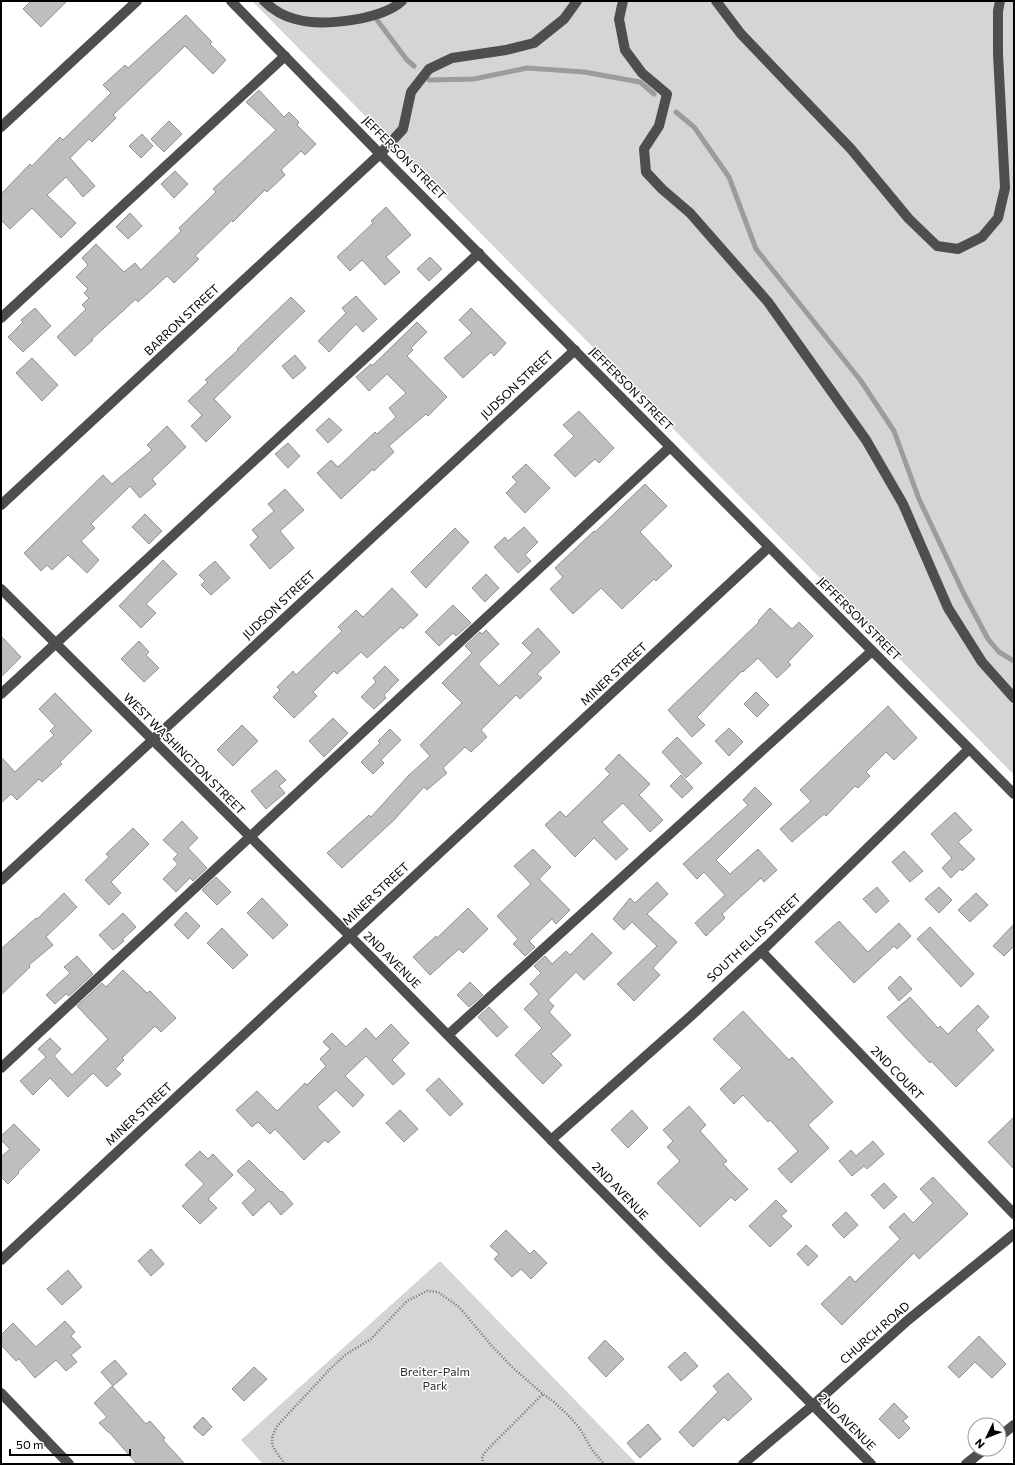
<svg xmlns="http://www.w3.org/2000/svg" width="1015" height="1465" font-family="Commissioner,sans-serif">
<style>
.green{fill:#d5d5d5}
.lines{fill:none;stroke-linecap:round;stroke-linejoin:round}
.stream{stroke:#9c9c9c;stroke-width:5}
.building{fill:#bebebe;stroke:#929292}
.path{stroke:#707070;stroke-width:2.5;stroke-dasharray:1 2;stroke-linecap:butt}
.minor{stroke:#4e4e4e;stroke-width:10}
.labels{text-anchor:middle;stroke-width:3;stroke-linejoin:round;paint-order:stroke}
.street-label{font-size:12px;fill:#000;stroke:#fff}
.park-label{font-size:12px;fill:#2c2c2c;stroke:#fff}
</style>
<rect width="100%" height="100%" fill="#fff"/>
<!-- green -->
<g class="green">
<path d="M252 1H1014V775Z"/>
<path d="M440 1261 637 1464H263L241 1440Z"/>
</g>
<g class="lines">
<!-- stream -->
<g class="stream">
<path d="M377 20 407 60 414 66"/>
<path d="M429 80 474 79 527 68 584 72 640 82 654 94"/>
<path d="M676 112 694 127 729 177 756 249 861 381 894 431 919 499 963 592 988 639 999 652 1014 661"/>
</g>
</g>
<!-- building -->
<g class="building">
<path d="M31 1H67L41 27 23 9Z"/>
<path d="M186 15 212 42 210 44 226 60 213 74 185 46 113 115 116 118 92 142 89 139 70 158 95 186 83 197 66 177 47 195 76 223 61 238 32 208 10 229 1 220V194L30 164 32 166 60 137 63 140 111 93 103 85 125 65 128 68Z"/>
<path d="M259 90 284 117 289 112 299 122 297 125 316 144 305 155 301 151 281 170 285 175 267 192 265 190 233 222 232 220 195 256 199 259 174 283 167 276 138 302 136 299 92 339 93 340 75 356 57 337 86 309 82 305 89 298 84 293 88 289 76 277 88 265 82 258 96 244 124 272 135 263 141 270 181 231 179 228 216 192 213 189 276 130 246 102Z"/>
<path d="M169 121 182 134 164 152 151 139Z"/>
<path d="M142 134 153 146 141 158 129 146Z"/>
<path d="M175 171 188 184 174 198 161 184Z"/>
<path d="M386 207 411 235 386 257 400 272 385 285 362 260 350 271 337 257 373 223 371 221Z"/>
<path d="M130 213 142 226 128 239 116 227Z"/>
<path d="M430 257 442 269 429 281 417 269Z"/>
<path d="M356 296 377 319 363 332 356 324 329 352 318 341 346 313 342 308Z"/>
<path d="M291 297 305 311 214 399 231 417 206 442 191 426 202 415 188 401 208 382 205 380 238 350 237 349Z"/>
<path d="M35 308 51 326 23 352 8 337 23 322 21 320Z"/>
<path d="M471 308 506 343 494 356 491 352 463 378 444 358 472 333 459 320Z"/>
<path d="M417 322 427 332 411 348 413 350 407 356 447 397 428 416 426 414 389 446 394 452 374 471 373 469 341 499 317 473 331 460 338 467 375 432 377 434 396 417 389 408 406 393 387 374 369 391 356 377 371 364 372 366Z"/>
<path d="M295 355 306 368 293 379 282 366Z"/>
<path d="M32 358 58 385 42 401 16 373Z"/>
<path d="M579 411 614 448 599 463 595 459 575 477 554 455 574 436 563 425Z"/>
<path d="M329 418 342 430 328 443 316 430Z"/>
<path d="M167 426 186 447 152 479 156 484 140 498 130 486 91 524 95 528 81 541 99 560 87 573 68 555 52 570 47 565 41 571 24 553 103 475 112 484 152 450 147 445Z"/>
<path d="M288 443 300 456 288 468 275 454Z"/>
<path d="M526 464 550 488 525 513 506 493 517 482 512 477Z"/>
<path d="M645 484 667 506 640 532 672 566 656 581 654 579 622 609 601 588 573 614 550 589 563 577 555 568 594 531 595 532Z"/>
<path d="M285 489 304 510 280 531 294 548 270 569 250 545 258 537 252 530 274 511 268 504Z"/>
<path d="M145 514 162 531 149 544 132 527Z"/>
<path d="M524 527 538 542 525 555 531 561 518 573 494 547 505 537 508 541Z"/>
<path d="M455 528 469 542 426 588 411 572Z"/>
<path d="M163 560 177 574 146 604 156 613 141 628 119 606Z"/>
<path d="M215 561 230 578 211 595 201 585 205 581 199 575Z"/>
<path d="M486 574 499 588 485 602 472 588Z"/>
<path d="M392 588 418 615 403 629 401 627 367 658 361 652 337 674 334 671 313 692 317 696 294 718 273 697 280 690 277 687 293 671 296 675 342 631 338 627 356 610 363 617Z"/>
<path d="M453 605 471 623 456 636 453 633 439 646 425 632Z"/>
<path d="M770 608 792 629 799 622 813 636 788 662 791 665 777 678 758 658 743 672 742 671 697 717 705 725 692 737 668 710 759 622 758 621Z"/>
<path d="M538 628 560 652 537 674 542 678 520 699 516 695 481 730 487 737 471 752 465 747 443 768 447 773 427 790 424 787 394 820 342 868 327 853 369 815 371 817 409 775 430 756 420 745 462 703 442 683 472 653 465 646 480 632 482 634 486 630 499 644 478 664 499 686 532 653 522 643Z"/>
<path d="M1 636 21 657 1 677Z"/>
<path d="M139 641 149 652 146 655 159 668 144 682 121 659Z"/>
<path d="M385 666 399 680 384 695 386 698 374 709 361 697 376 682 373 678Z"/>
<path d="M756 692 769 705 757 717 744 704Z"/>
<path d="M55 693 92 731 60 762 62 764 42 782 39 779 17 800 11 794 1 803V757L15 772 54 735 50 731 55 726 39 709Z"/>
<path d="M888 706 917 738 894 760 886 752 866 772 870 776 858 788 855 786 826 816 824 814 792 842 780 829 811 801 800 790Z"/>
<path d="M333 718 348 733 324 757 309 741Z"/>
<path d="M242 725 258 741 233 766 217 750Z"/>
<path d="M729 728 743 742 729 756 715 741Z"/>
<path d="M390 729 401 740 381 760 384 763 373 774 361 762 380 743 378 741Z"/>
<path d="M677 737 702 763 686 778 662 752Z"/>
<path d="M619 754 650 784 639 795 663 820 650 832 623 803 602 822 628 849 616 860 594 838 575 857 545 825 560 811 566 817 610 774 605 769Z"/>
<path d="M276 770 286 780 279 786 285 793 266 809 251 791Z"/>
<path d="M681 775 693 788 682 798 670 786Z"/>
<path d="M755 787 772 804 716 860 730 874 758 849 777 870 764 882 761 878 722 914 725 918 706 936 695 923 725 895 704 872 697 879 683 864 748 805 743 800Z"/>
<path d="M955 812 972 830 958 842 975 859 962 871 960 869 951 878 942 868 952 858 931 834Z"/>
<path d="M182 821 198 838 188 848 207 868 193 881 190 878 176 892 163 879 178 864 173 859 178 854 163 840Z"/>
<path d="M133 828 149 844 111 882 121 893 109 905 85 880 109 857 106 854Z"/>
<path d="M533 849 551 867 539 879 570 910 556 924 552 919 529 941 535 947 525 956 513 944 518 939 497 916 531 884 514 866Z"/>
<path d="M904 851 923 871 910 882 892 862Z"/>
<path d="M216 877 231 892 217 905 202 890Z"/>
<path d="M657 882 668 894 647 914 677 942 653 968 660 975 634 1001 617 984 657 946 632 922 624 930 613 919 630 898 635 903Z"/>
<path d="M877 887 889 901 876 913 863 899Z"/>
<path d="M939 887 952 900 939 913 925 899Z"/>
<path d="M64 893 77 907 46 937 53 945 29 965 30 967 1 995V949L36 918 37 919Z"/>
<path d="M976 893 988 905 970 922 958 910Z"/>
<path d="M262 898 288 925 273 939 247 913Z"/>
<path d="M468 908 488 929 463 953 459 949 430 975 413 957 436 936 437 938Z"/>
<path d="M186 912 200 926 188 939 174 925Z"/>
<path d="M123 913 136 927 122 940 124 941 113 950 99 935Z"/>
<path d="M839 921 868 952 899 923 911 936 897 949 894 946 854 983 815 942Z"/>
<path d="M1014 924V946L1004 956 993 946Z"/>
<path d="M930 927 974 974 961 987 917 939Z"/>
<path d="M222 928 248 955 233 969 207 943Z"/>
<path d="M592 933 612 953 584 980 576 972 548 1000 554 1006 549 1012 571 1035 551 1054 562 1065 543 1084 515 1055 542 1028 524 1009 539 994 530 984 541 973 534 966 545 956 552 964 566 951 570 955Z"/>
<path d="M77 956 93 974 69 996 66 994 55 1004 46 995 70 973 64 967Z"/>
<path d="M123 970 147 993 150 991 176 1018 161 1032 155 1026 122 1058 124 1060 115 1069 121 1074 107 1087 93 1073 68 1097 50 1078 33 1095 20 1081 46 1057 38 1049 50 1038 61 1049 54 1056 72 1075 108 1039 77 1006 102 983 106 987Z"/>
<path d="M900 976 912 989 899 1001 888 988Z"/>
<path d="M470 982 483 995 469 1007 457 995Z"/>
<path d="M910 997 938 1028 940 1026 948 1034 978 1005 989 1017 976 1030 994 1050 956 1087 931 1061 930 1063 908 1040 887 1017Z"/>
<path d="M489 1007 508 1027 497 1037 478 1017Z"/>
<path d="M743 1011 789 1060 792 1057 833 1102 808 1125 829 1148 791 1183 778 1169 798 1151 770 1120 768 1122 743 1095 734 1104 720 1089 742 1068 713 1039Z"/>
<path d="M391 1024 409 1043 392 1060 405 1074 393 1085 366 1056 345 1076 364 1095 353 1107 336 1090 317 1107 340 1132 328 1143 325 1140 304 1160 275 1129 270 1134 258 1122 252 1127 236 1110 257 1091 277 1111 305 1083 307 1085 326 1066 320 1059 330 1049 323 1042 332 1033 346 1047 366 1028 376 1039Z"/>
<path d="M439 1078 463 1104 450 1116 426 1090Z"/>
<path d="M689 1106 706 1125 700 1131 727 1161 723 1164 748 1189 735 1201 731 1197 700 1227 657 1183 680 1161 667 1147 673 1141 663 1130Z"/>
<path d="M400 1110 418 1129 404 1142 386 1123Z"/>
<path d="M632 1110 648 1128 628 1148 611 1130Z"/>
<path d="M1014 1117V1169L988 1142Z"/>
<path d="M14 1124 40 1150 18 1172 19 1173 8 1184 1 1177V1157L10 1149 1 1140V1136Z"/>
<path d="M873 1141 884 1154 867 1169 864 1166 852 1176 839 1161 851 1150 856 1156Z"/>
<path d="M200 1151 208 1159 213 1154 233 1175 208 1199 217 1208 200 1224 182 1206 204 1184 185 1165Z"/>
<path d="M249 1160 281 1192 282 1191 293 1204 281 1215 269 1201 253 1216 242 1203 256 1190 237 1171Z"/>
<path d="M933 1177 968 1214 919 1259 914 1253 842 1325 821 1304 850 1276 855 1282 900 1239 889 1227 904 1213 913 1223 933 1203 920 1189Z"/>
<path d="M884 1183 897 1197 884 1209 871 1195Z"/>
<path d="M776 1200 787 1211 781 1216 792 1226 770 1247 749 1226Z"/>
<path d="M846 1212 858 1225 844 1238 832 1225Z"/>
<path d="M506 1230 530 1254 534 1250 547 1263 531 1279 521 1269 512 1277 494 1259 499 1254 490 1246Z"/>
<path d="M806 1245 818 1256 808 1266 797 1254Z"/>
<path d="M151 1249 164 1264 151 1276 138 1261Z"/>
<path d="M68 1270 82 1287 62 1305 47 1289Z"/>
<path d="M65 1321 75 1332 71 1336 81 1347 71 1355 77 1362 66 1371 56 1360 35 1378 19 1359 16 1361 1 1345V1335L13 1323 36 1347Z"/>
<path d="M979 1336 1006 1364 992 1378 975 1362 959 1378 948 1367Z"/>
<path d="M605 1340 624 1359 606 1377 588 1358Z"/>
<path d="M685 1352 698 1366 681 1381 668 1367Z"/>
<path d="M115 1360 127 1374 113 1386 101 1372Z"/>
<path d="M254 1367 267 1379 244 1401 232 1389Z"/>
<path d="M728 1373 752 1399 728 1421 724 1417 693 1447 679 1432 718 1392 713 1386Z"/>
<path d="M112 1386 146 1424 150 1421 165 1438 163 1440 185 1464H137L109 1432H108L99 1423 107 1417 94 1403Z"/>
<path d="M894 1403 908 1417 903 1421 910 1428 899 1439 879 1419Z"/>
<path d="M203 1417 212 1427 203 1436 193 1427Z"/>
<path d="M648 1424 661 1439 640 1458 627 1443Z"/>
</g>
<g class="lines">
<!-- path -->
<g class="path">
<path d="M285 1464C274 1448 266 1444 278 1425L330 1369 345 1355 371 1339 407 1301 427 1291 438 1292 459 1307 491 1345 512 1367 543 1394 554 1402 571 1418 580 1429 593 1451 604 1464"/>
<path d="M483 1464 482 1457 486 1451 543 1394"/>
</g>
<!-- minor -->
<g class="minor">
<path d="M231 1 380 154 1014 794"/>
<path d="M264 1C273 10 283 16 295 19 322 27 382 20 402 1"/>
<path d="M623 1 619 19 625 50 642 73 667 94 659 126 644 149 646 172 662 189 690 213 768 302 866 440 903 504 948 608 982 662 1014 698"/>
<path d="M716 1 741 34 851 149 909 219 937 246 958 249 982 237 998 218 1005 188 998 54V11L1000 1"/>
<path d="M1 127 137 1"/>
<path d="M1 318 285 56"/>
<path d="M1 505 380 154 403 129 411 92 429 69 452 58 506 50 534 43 564 19 577 1"/>
<path d="M1 589 350 936 871 1464"/>
<path d="M1 694 479 253"/>
<path d="M1 880 575 350"/>
<path d="M761 951 1014 1214"/>
<path d="M448 1035 872 651"/>
<path d="M1 1068 670 447"/>
<path d="M551 1140 692 1015 767 946 969 749"/>
<path d="M1 1260 769 547"/>
<path d="M1 1393 69 1464"/>
<path d="M999 1437 1014 1425"/>
<path d="M743 1464 812 1406 908 1320 1014 1234"/>
<path d="M966 1464 985 1449"/>
</g>
</g>
<g class="labels">
<!-- street labels -->
<g class="street-label">
<text transform="translate(404 158) rotate(45)" y="4">JEFFERSON STREET</text>
<text transform="translate(182 320) rotate(-43)" y="4">BARRON STREET</text>
<text transform="translate(517 385) rotate(-43)" y="4">JUDSON STREET</text>
<text transform="translate(631 389) rotate(45)" y="4">JEFFERSON STREET</text>
<text transform="translate(279 605) rotate(-43)" y="4">JUDSON STREET</text>
<text transform="translate(859 619) rotate(45)" y="4">JEFFERSON STREET</text>
<text transform="translate(614 674) rotate(-43)" y="4">MINER STREET</text>
<text transform="translate(184 754) rotate(45)" y="4">WEST WASHINGTON STREET</text>
<text transform="translate(376 894) rotate(-43)" y="4">MINER STREET</text>
<text transform="translate(754 938) rotate(-43)" y="4">SOUTH ELLIS STREET</text>
<text transform="translate(392 960) rotate(45)" y="4">2ND AVENUE</text>
<text transform="translate(897 1073) rotate(46)" y="4">2ND COURT</text>
<text transform="translate(139 1114) rotate(-43)" y="4">MINER STREET</text>
<text transform="translate(620 1191) rotate(46)" y="4">2ND AVENUE</text>
<text transform="translate(875 1333) rotate(-41)" y="4">CHURCH ROAD</text>
<text transform="translate(847 1422) rotate(45)" y="4">2ND AVENUE</text>
</g>
<!-- park labels -->
<g class="park-label">
<text x="435" y="1376">Breiter-Palm<tspan x="435" dy="14">Park</tspan></text>
</g>
</g>
<!-- border -->
<rect width="1015" height="1465" fill="none" stroke="#000000" stroke-width="4"/>
<!-- north arrow -->
<g transform="translate(987 1437) rotate(227)"><circle r="19" fill="#ffffff" stroke="#999999"/>
<path d="M0-3L7 15L0 10L-7 15Z" fill="#000000"/>
<text y="-6" font-size="11" font-weight="bold" text-anchor="middle" fill="#000000">N</text>
</g>
<!-- scale -->
<path d="M10 1449v6h120v-6" fill="none" stroke="#000000" stroke-width="2"/>
<text x="16" y="1449" font-size="12" fill="#000000" stroke="#ffffff" stroke-width="3" paint-order="stroke">50 m</text>
</svg>
